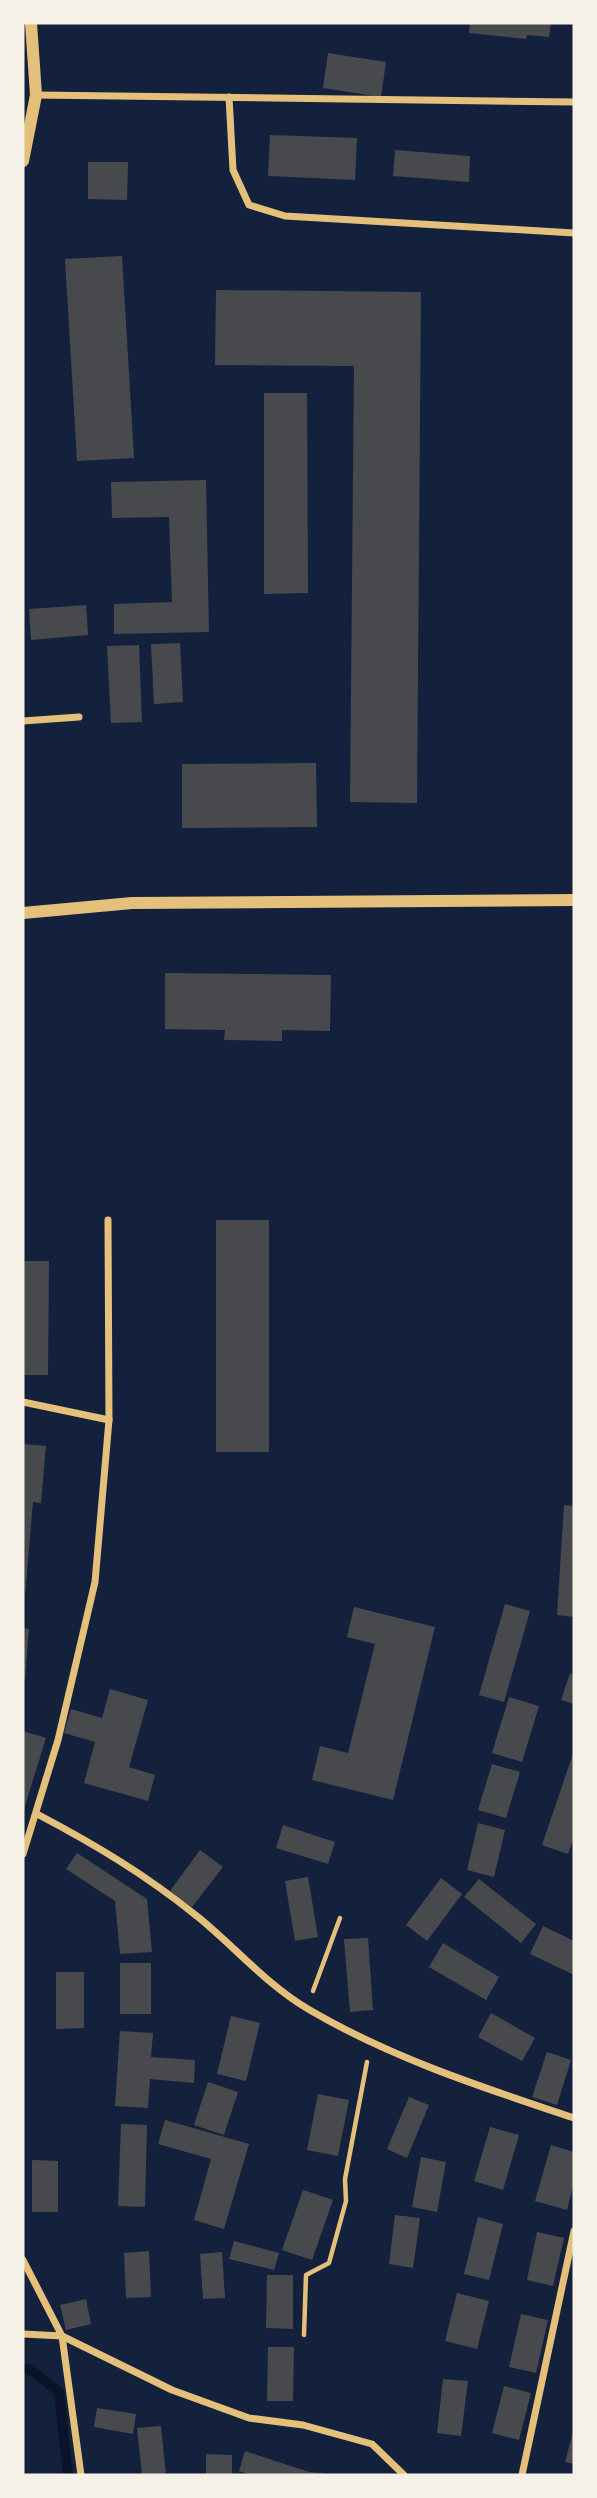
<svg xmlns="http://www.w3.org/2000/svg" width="597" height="2498" font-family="'Alegreya Sans',sans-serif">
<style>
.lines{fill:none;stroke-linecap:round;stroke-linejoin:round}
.stream{stroke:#0b132b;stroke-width:10}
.building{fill:#48494c}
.path{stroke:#e5c07b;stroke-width:4.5}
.minor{stroke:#e5c07b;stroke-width:7}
.tertiary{stroke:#e5c07b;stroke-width:12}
</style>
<rect width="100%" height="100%" fill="#14213d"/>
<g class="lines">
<!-- stream -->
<path class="stream" d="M23 2369 31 2370 59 2392 68 2475"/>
</g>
<!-- building -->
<g class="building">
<path d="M470 23H551L549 37 527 35 526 39 469 33Z"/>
<path d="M328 53 386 62 381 97 323 88Z"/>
<path d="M270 135 357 138 355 180 268 176Z"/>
<path d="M395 150 470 156 469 182 393 176Z"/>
<path d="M88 162H128L127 200 88 199Z"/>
<path d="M122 256 134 458 77 461 65 259Z"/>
<path d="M216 290 421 292 417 803 350 802 354 366 215 365Z"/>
<path d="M264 393H307L308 593 264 594Z"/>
<path d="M206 480 209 632 114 634V604L172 602 169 517 112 518 111 482Z"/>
<path d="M86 605 88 635 31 640 29 609Z"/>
<path d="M180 643 183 702 154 704 151 644Z"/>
<path d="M139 645 142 722 111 723 107 646Z"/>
<path d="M316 763 317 827 182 828V764Z"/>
<path d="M165 973 331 975 330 1031 282 1030V1041L224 1040 225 1030 165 1029Z"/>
<rect x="216" y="1220" width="53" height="232"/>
<path d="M23 1261H49L48 1375H23Z"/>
<path d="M23 1444 46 1446 41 1503 33 1502 25 1596Z"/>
<path d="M564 1505 574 1506V1617L557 1615Z"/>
<path d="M505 1604 530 1611 504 1702 479 1695Z"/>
<path d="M354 1607 435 1627 393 1800 312 1780 320 1746 348 1753 375 1644 347 1637Z"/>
<path d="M23 1628 29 1629 25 1679H23Z"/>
<path d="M570 1673 574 1675V1704L561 1700Z"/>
<path d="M110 1689 148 1700 129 1767 155 1775 148 1801 84 1783 95 1742 64 1733 71 1709 102 1718Z"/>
<path d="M509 1697 539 1706 522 1762 492 1753Z"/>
<path d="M23 1731 46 1738 23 1812Z"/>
<path d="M574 1751V1837L568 1854 542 1845Z"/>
<path d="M492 1764 520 1772 506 1818 478 1810Z"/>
<path d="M478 1823 505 1830 494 1877 467 1870Z"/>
<path d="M283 1825 335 1842 328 1864 276 1848Z"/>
<path d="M200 1850 223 1867 192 1907 170 1891Z"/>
<path d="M77 1853 147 1899 152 1952 120 1954 115 1901 66 1869Z"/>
<path d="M308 1877 318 1937 295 1941 285 1881Z"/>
<path d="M441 1878 462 1894 427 1941 406 1925Z"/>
<path d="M479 1879 536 1924 521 1943 464 1897Z"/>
<path d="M543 1926 574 1941V1975L530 1954Z"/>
<path d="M368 1938 373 2010 350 2012 344 1939Z"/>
<path d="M443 1943 499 1977 486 2000 429 1967Z"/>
<rect x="120" y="1963" width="31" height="51"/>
<path d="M56 1972H84V2028L56 2029Z"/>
<path d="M491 2013 535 2038 522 2061 478 2037Z"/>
<path d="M231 2016 260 2023 246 2081 217 2074Z"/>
<path d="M120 2031 153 2033 151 2057 195 2060 194 2083 150 2079 148 2108 115 2106Z"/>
<path d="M547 2052 571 2060 557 2105 532 2097Z"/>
<path d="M208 2082 238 2092 224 2135 194 2125Z"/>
<path d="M318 2094 349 2100 338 2156 307 2150Z"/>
<path d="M409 2097 429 2105 407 2158 387 2149Z"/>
<path d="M165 2120 249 2144 224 2229 194 2220 211 2159 158 2144Z"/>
<path d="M121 2124 147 2125 145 2207 118 2206Z"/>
<path d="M490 2127 519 2135 503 2190 474 2181Z"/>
<path d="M551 2145 574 2152V2183L567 2210 535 2201Z"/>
<path d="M421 2157 446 2162 437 2212 412 2207Z"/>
<path d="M32 2160 58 2161V2212H32Z"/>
<path d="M303 2190 333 2200 312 2260 282 2250Z"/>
<path d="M395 2215 420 2218 413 2268 389 2264Z"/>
<path d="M478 2217 503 2224 489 2280 464 2274Z"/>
<path d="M537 2232 564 2238 553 2286 527 2280Z"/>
<path d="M234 2241 279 2253 274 2270 229 2259Z"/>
<path d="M149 2251 151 2297 126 2298 124 2253Z"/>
<path d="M222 2252 225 2298 203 2299 200 2254Z"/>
<path d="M267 2275H293V2329L266 2328Z"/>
<path d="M457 2293 489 2301 477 2349 445 2341Z"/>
<path d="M86 2299 91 2324 66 2330 60 2305Z"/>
<path d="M521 2314 548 2320 536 2373 509 2367Z"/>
<path d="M268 2347H294L293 2401H267Z"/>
<path d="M443 2379 468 2381 461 2436 437 2433Z"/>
<path d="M504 2386 531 2393 519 2440 492 2433Z"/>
<path d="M97 2408 136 2414 133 2434 94 2427Z"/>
<path d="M161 2426 166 2475H142L137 2428Z"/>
<path d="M574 2428V2464L565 2462Z"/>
<path d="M245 2451 309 2472 324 2473 323 2475H251L239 2471Z"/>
<path d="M206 2454 232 2455V2475H206Z"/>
</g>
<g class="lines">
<!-- path -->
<g class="path">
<path d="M313 1991 340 1918"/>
<path d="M304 2335 306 2275 329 2263 346 2201 345 2179 367 2062"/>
</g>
<!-- minor -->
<g class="minor">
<path d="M36 95 574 102"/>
<path d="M229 97 233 170 249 205 285 216 574 233"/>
<path d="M23 721 79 717"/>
<path d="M23 1402 109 1420"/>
<path d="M37 1814C96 1845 146 1875 198 1917 235 1947 267 1985 308 2009 391 2058 484 2088 574 2118"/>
<path d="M23 1854 58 1740 95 1582 109 1420 108 1220"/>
<path d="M23 2260 62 2336 23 2334"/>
<path d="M81 2475 62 2336 172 2390 249 2418 303 2425 372 2444 404 2475"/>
<path d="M522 2475 574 2231"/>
</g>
<!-- tertiary -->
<g class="tertiary">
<path d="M23 161 36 95 31 23"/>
<path d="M23 913 132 903 574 900"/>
</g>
</g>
<!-- border -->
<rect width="597" height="2498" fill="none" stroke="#f6f1e7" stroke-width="49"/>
</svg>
